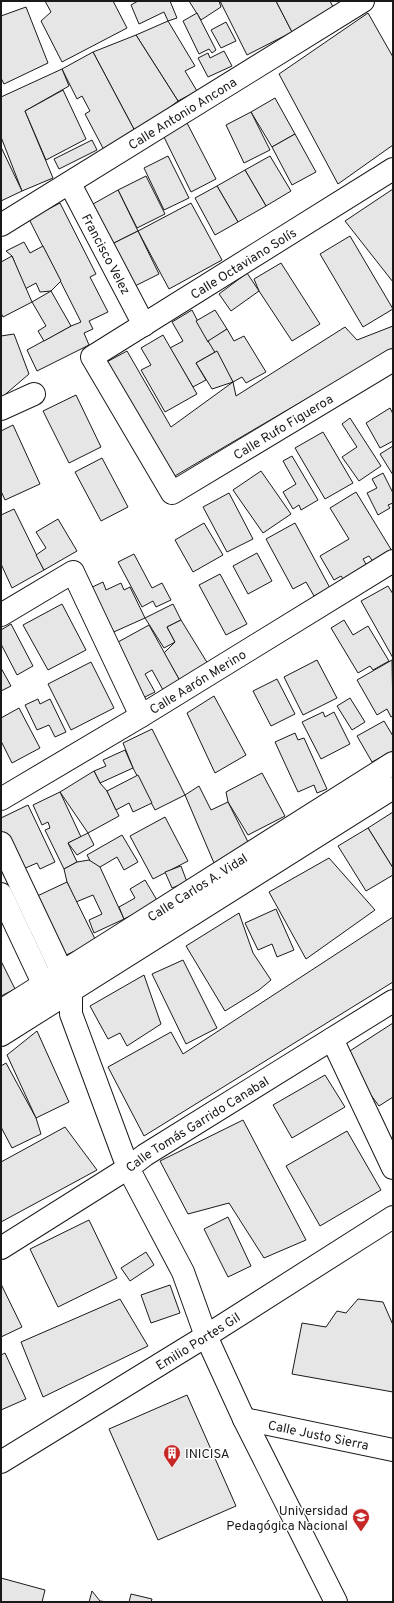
<svg xmlns="http://www.w3.org/2000/svg" width="394" height="1603" font-family="Overpass,sans-serif">
<style>
.building{fill:#e6e6e6;stroke:#1a1a1a}
.lines{fill:none;stroke-linecap:round;stroke-linejoin:round}
.minor-casing{stroke:#1a1a1a;stroke-width:24}
.minor{stroke:#fff;stroke-width:22}
.labels{text-anchor:middle;stroke-width:3;stroke-linejoin:round;paint-order:stroke}
.street-label{font-size:13px;fill:#1a1a1a;stroke:#fff}
.poi-label{font-size:13px;fill:#1a1a1a;stroke:#fff;text-anchor:start}
</style>
<rect width="100%" height="100%" fill="#fff"/>
<!-- building -->
<g class="building">
<path d="M45 1H113L127 28 62 62 41 21 51 12Z"/>
<path d="M138 1H170L177 18 168 21 164 12 139 24 131 5Z"/>
<path d="M189 1H219L221 7 201 20Z"/>
<path d="M220 1H276L292 32 247 55Z"/>
<path d="M276 1H330L333 7 292 32Z"/>
<path d="M26 7 48 63 4 84 1 78V16Z"/>
<path d="M197 13 216 50 212 53 209 49 199 54 183 21Z"/>
<path d="M368 13 393 57V145L338 184 279 74Z"/>
<path d="M168 21 195 66 185 71 197 91 178 101 136 35Z"/>
<path d="M226 22 236 41 221 48 211 30Z"/>
<path d="M136 35 178 101 136 133 93 52Z"/>
<path d="M224 51 232 66 208 77 198 58 208 53 210 58Z"/>
<path d="M93 52 136 133 104 150 85 114 90 111 82 96 77 99 62 69Z"/>
<path d="M62 69 69 86 25 111 53 178 22 191 1 137V97Z"/>
<path d="M63 90 86 139 46 160 25 111Z"/>
<path d="M275 98 295 134 272 147 251 112Z"/>
<path d="M251 112 270 150 244 163 226 125Z"/>
<path d="M187 123 216 179 191 192 163 135Z"/>
<path d="M295 134 316 172 292 185 272 147Z"/>
<path d="M92 140 97 150 59 169 54 159Z"/>
<path d="M1 147 22 191 1 201Z"/>
<path d="M168 156 189 198 164 210 144 168Z"/>
<path d="M270 156 291 191 266 206 245 170Z"/>
<path d="M245 170 266 206 238 222 217 186Z"/>
<path d="M146 176 165 214 137 228 118 190Z"/>
<path d="M217 186 238 222 215 235 195 198Z"/>
<path d="M393 189V282L345 221Z"/>
<path d="M118 190 138 231 112 244 93 204Z"/>
<path d="M60 203 96 274 90 277 108 312 89 321 93 329 84 333 89 345 37 371 27 350 71 326 81 322 29 219Z"/>
<path d="M191 203 222 260 169 289 138 231Z"/>
<path d="M138 231 159 274 133 287 112 244Z"/>
<path d="M350 236 393 309 363 327 320 254Z"/>
<path d="M24 242 30 253 43 246 61 281 51 291 40 292 36 283 25 289 12 256 6 251Z"/>
<path d="M12 256 32 302 3 317 1 313V262Z"/>
<path d="M281 263 320 324 292 341 259 291 254 279Z"/>
<path d="M247 273 259 291 231 311 219 294Z"/>
<path d="M51 291 71 326 44 341 38 331 46 326 32 302Z"/>
<path d="M192 310 208 341 217 351 196 363 206 380 193 387 170 348 183 341 172 322Z"/>
<path d="M215 310 227 329 208 342 196 321Z"/>
<path d="M393 326V348L168 480 103 364 127 351 171 427 233 382 236 396 345 327 357 340Z"/>
<path d="M227 329 234 341 244 336 266 372 246 383 242 377 233 382 208 341Z"/>
<path d="M14 334 29 374 1 398V336Z"/>
<path d="M163 335 197 394 165 412 141 370 151 365 141 348Z"/>
<path d="M217 351 233 382 212 389 196 363Z"/>
<path d="M76 395 101 447 69 463 43 411Z"/>
<path d="M390 408 393 414V441L380 448 366 423Z"/>
<path d="M350 418 381 466 359 481 342 457 357 447 342 424Z"/>
<path d="M13 425 40 484 5 500 1 491V431Z"/>
<path d="M323 432 353 483 325 499 295 448Z"/>
<path d="M393 446V475L380 454Z"/>
<path d="M292 456 318 500 301 510 299 505 293 509 283 492 296 484 283 461Z"/>
<path d="M102 458 128 507 101 521 75 472Z"/>
<path d="M261 471 291 514 263 533 233 490Z"/>
<path d="M383 473 393 493V503L388 505 390 508 378 515 367 493 377 488 372 479Z"/>
<path d="M356 492 392 551 374 563 369 556 363 559 367 566 344 580 341 576 334 580 320 556 349 539 330 508Z"/>
<path d="M229 493 253 539 227 552 203 507Z"/>
<path d="M14 509 44 570 12 588 1 564V515Z"/>
<path d="M58 519 77 551 44 570 36 555 46 548 36 532Z"/>
<path d="M204 523 223 555 193 572 175 540Z"/>
<path d="M295 523 330 588 314 596 306 582 293 589 266 539Z"/>
<path d="M257 553 272 581 248 594 233 566Z"/>
<path d="M134 554 152 588 162 583 171 600 156 607 153 601 142 607 118 562Z"/>
<path d="M220 574 247 624 226 635 199 585Z"/>
<path d="M103 582 106 590 121 583 124 590 130 587 145 618 107 635 86 590Z"/>
<path d="M388 586 393 594V658L361 601Z"/>
<path d="M62 604 86 650 48 670 23 625Z"/>
<path d="M173 604 181 620 167 627 175 642 164 648 145 618Z"/>
<path d="M181 620 208 664 180 681 164 653 175 642 167 627Z"/>
<path d="M344 620 353 635 368 626 389 661 373 670 370 666 358 673 331 628Z"/>
<path d="M11 624 33 666 17 675 1 644V630Z"/>
<path d="M149 625 180 681 163 690 152 670 145 674 155 692 139 700 109 647Z"/>
<path d="M317 660 337 698 303 715 284 677Z"/>
<path d="M392 660 393 716 391 717 387 709 377 715 357 680Z"/>
<path d="M91 662 114 708 71 730 48 684Z"/>
<path d="M1 668 11 686 1 691Z"/>
<path d="M277 679 295 714 271 726 253 691Z"/>
<path d="M214 696 246 755 215 773 187 713Z"/>
<path d="M350 698 365 722 352 730 337 706Z"/>
<path d="M38 699 40 704 50 699 66 732 55 737 49 725 37 730 25 705Z"/>
<path d="M19 708 40 748 12 763 1 741V718Z"/>
<path d="M323 712 325 717 334 712 350 744 321 759 302 722Z"/>
<path d="M384 721 393 736V751L372 762 357 736Z"/>
<path d="M152 729 185 795 155 810 133 768 123 743Z"/>
<path d="M295 733 298 740 304 738 327 789 317 793 314 785 298 792 275 742Z"/>
<path d="M125 750 133 768 100 783 94 771 106 766 103 760Z"/>
<path d="M94 771 100 783 107 791 119 816 88 833 60 792Z"/>
<path d="M262 773 285 816 248 835 228 802 226 792Z"/>
<path d="M138 775 152 803 133 812 129 803 116 810 107 791Z"/>
<path d="M199 786 211 810 228 802 250 846 214 863 185 795Z"/>
<path d="M60 792 81 837 68 843 77 862 64 869 45 830 50 828 48 822 42 825 33 805Z"/>
<path d="M28 805 55 862 40 869 37 863 23 869 1 838V818Z"/>
<path d="M393 812V868L368 828Z"/>
<path d="M165 817 188 861 153 879 130 836Z"/>
<path d="M368 828 393 868V875L366 891 338 846Z"/>
<path d="M88 833 94 845 77 855 68 843Z"/>
<path d="M122 835 138 862 124 870 117 857 95 870 87 855Z"/>
<path d="M329 858 375 910 306 959 269 892Z"/>
<path d="M89 860 100 867 124 919 94 933 89 920 102 914 93 895 76 902 67 882 64 869 77 862Z"/>
<path d="M181 866 187 882 172 888 165 872Z"/>
<path d="M145 880 158 902 124 919 119 907 135 898 130 889Z"/>
<path d="M67 882 96 941 62 957 33 898Z"/>
<path d="M276 909 294 950 277 957 272 944 258 950 245 923Z"/>
<path d="M239 913 253 953 271 980 259 990 225 1011 186 946Z"/>
<path d="M393 917V982L144 1136 108 1067 171 1032 183 1054Z"/>
<path d="M183 960 217 1028 186 1044 152 974Z"/>
<path d="M1 961 15 989 1 996Z"/>
<path d="M144 975 161 1024 127 1046 120 1033 108 1039 90 1006Z"/>
<path d="M393 1023V1097L379 1106 342 1056Z"/>
<path d="M37 1031 69 1102 36 1118 7 1055Z"/>
<path d="M6 1063 36 1118 41 1134 12 1148 1 1127V1066Z"/>
<path d="M325 1075 345 1107 292 1138 273 1105Z"/>
<path d="M243 1120 306 1240 264 1258 229 1203 188 1214 160 1161Z"/>
<path d="M65 1127 97 1170 1 1222V1162Z"/>
<path d="M347 1131 381 1190 320 1226 286 1166Z"/>
<path d="M228 1217 251 1266 228 1277 204 1229Z"/>
<path d="M89 1220 117 1278 58 1307 30 1249Z"/>
<path d="M146 1252 154 1265 130 1281 121 1268Z"/>
<path d="M1 1284 22 1327 1 1337Z"/>
<path d="M170 1285 180 1313 151 1323 141 1295Z"/>
<path d="M120 1299 148 1346 43 1397 21 1342Z"/>
<path d="M358 1299 383 1302 393 1325V1392L292 1374 302 1323 326 1327 337 1311 346 1313Z"/>
<path d="M5 1353 26 1399 1 1410V1355Z"/>
<path d="M187 1395 236 1506 158 1540 109 1429Z"/>
<path d="M1 1578 45 1590 42 1602H1Z"/>
<path d="M92 1591 100 1601 108 1602H89Z"/>
<path d="M131 1594 152 1599 151 1602H129Z"/>
</g>
<g class="lines">
<!-- minor casing -->
<g class="minor-casing">
<g id="minor">
<path id="s1" d="M393 169 92 357 172 493 393 360"/>
<path id="s2" d="M70 184 144 325"/>
<path id="s3" d="M1 225 363 1"/>
<path d="M1 409 34 394"/>
<path d="M1 615 73 572 141 716"/>
<path id="s4" d="M1 799 141 716 393 561"/>
<path d="M1 843 71 991V1014L128 1168 183 1272 206 1336 244 1419 336 1602"/>
<path d="M1 894 50 998"/>
<path id="s5" d="M1 1011 393 763"/>
<path d="M1 1035 393 788"/>
<path d="M332 1039 393 1168"/>
<path id="s6" d="M1 1248 128 1168 145 1155 393 1001"/>
<path id="s7" d="M244 1419 393 1450"/>
<path id="s8" d="M1 1462 206 1336 393 1217"/>
</g>
</g>
<!-- minor -->
<use href="#minor" class="minor"/>
</g>
<!-- icons -->
<defs>
<g id="building-pin" transform="scale(0.9)"><path d="M0 17L-7.5 6A9.5 9.5 0 1 1 7.5 6Z" fill="#c62828" stroke="#fff"/><path d="M-4-6H4V6H1V3H-1V6H-4ZM-2.5-4.3h1.7v1.8h-1.7ZM.8-4.3h1.7v1.8H.8ZM-2.5-1h1.7V.8h-1.7ZM.8-1h1.7V.8H.8Z" fill="#fff"/></g>
<g id="university-pin" transform="scale(0.9)"><path d="M0 17L-7.5 6A9.5 9.5 0 1 1 7.5 6Z" fill="#c62828" stroke="#fff"/><path d="M0-5L7-2L0 1L-7-2ZM-4 1L0 2.5L4 1V4Q0 6-4 4Z" fill="#fff"/></g>
</defs>
<g fill-rule="evenodd">
<use href="#building-pin" x="172" y="1453"/>
<use href="#university-pin" x="361" y="1517"/>
</g>
<g class="labels">
<!-- street labels -->
<g class="street-label">
<text dy="5" stroke="none"><textPath href="#s3" startOffset="213">Calle Antonio Ancona</textPath></text>
<text dy="5" stroke="none"><textPath href="#s2" startOffset="79">Francisco Velez</textPath></text>
<text transform="translate(243 263) rotate(-32)" y="5">Calle Octaviano Solís</text>
<text dy="5" stroke="none"><textPath href="#s1" startOffset="642">Calle Rufo Figueroa</textPath></text>
<text dy="5" stroke="none"><textPath href="#s4" startOffset="229">Calle Aarón Merino</textPath></text>
<text dy="5" stroke="none"><textPath href="#s5" startOffset="232">Calle Carlos A. Vidal</textPath></text>
<text dy="5" stroke="none"><textPath href="#s6" startOffset="232">Calle Tomás Garrido Canabal</textPath></text>
<text dy="5" stroke="none"><textPath href="#s8" startOffset="231">Emilio Portes Gil</textPath></text>
<text dy="5" stroke="none"><textPath href="#s7" startOffset="76">Calle Justo Sierra</textPath></text>
</g>
<!-- poi labels -->
<g class="poi-label">
<text x="185" y="1458">INICISA</text>
<text x="348" y="1515" text-anchor="end">Universidad<tspan x="348" dy="15">Pedagógica Nacional</tspan></text>
</g>
</g>
<!-- border -->
<rect width="394" height="1603" fill="none" stroke="#1a1a1a" stroke-width="4"/>
</svg>
